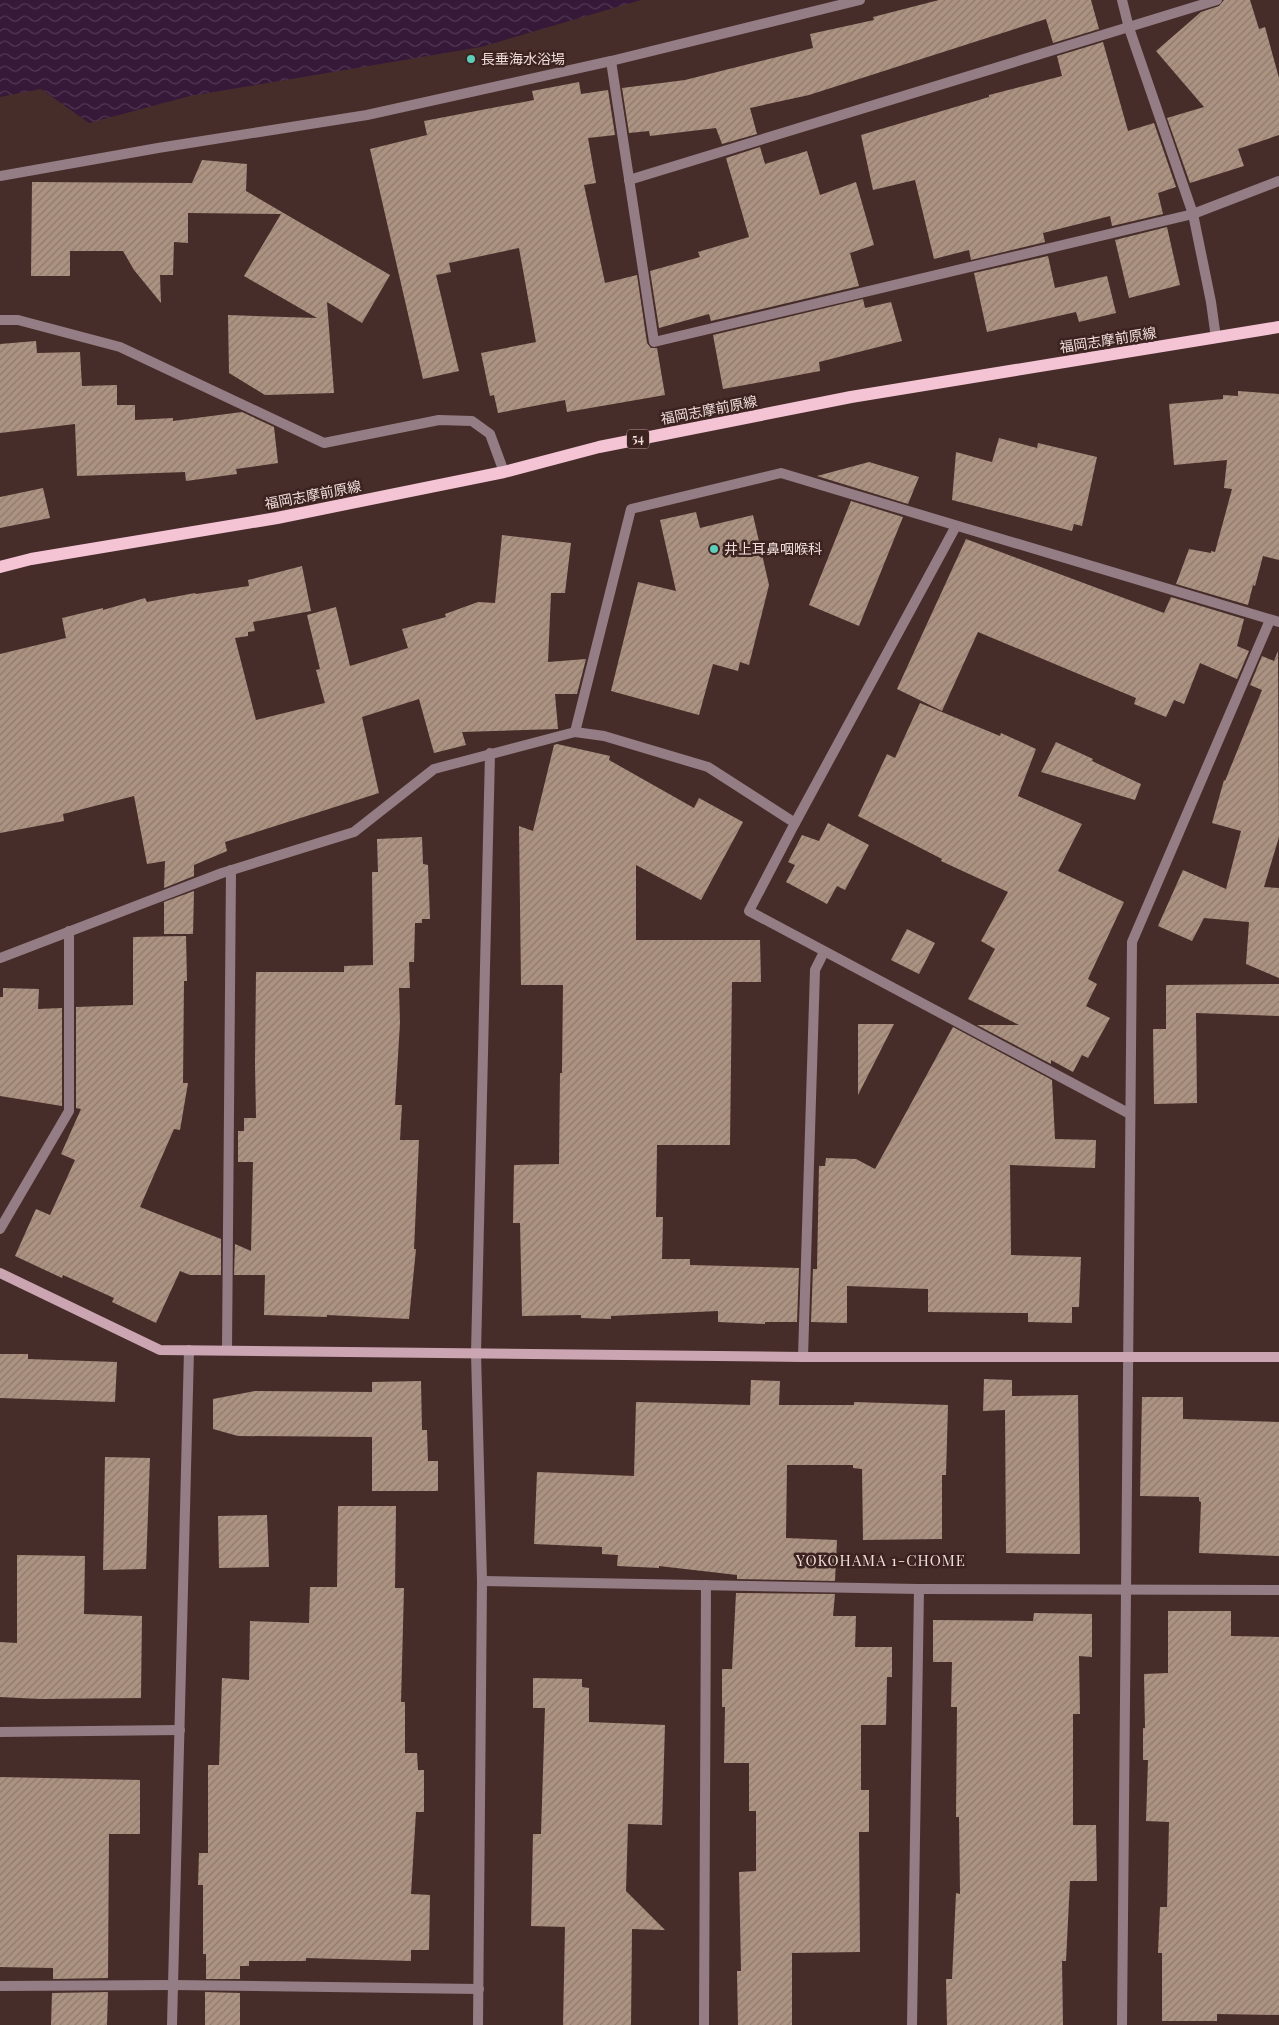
<svg xmlns="http://www.w3.org/2000/svg" width="1279" height="2025" font-family="'Playfair Display','Noto Sans JP',serif">
<style>
.water{fill:url(#water-waves)}
.building{fill:url(#building-hatch)}
.lines{fill:none;stroke-linecap:round;stroke-linejoin:round}
.street{stroke:#947d85;stroke-width:10}
.secondary{stroke:#cba5b2;stroke-width:10}
.primary{stroke:#f4c4d5;stroke-width:12}
.poi-dot{fill:#5cceba;stroke:#3c2320;stroke-width:2}
.labels{text-anchor:middle;stroke-width:5;stroke-linejoin:round;paint-order:stroke}
.shield{fill:#3c2320;stroke:#baa6a4;stroke-width:1}
.shield-label{font-size:12px;font-weight:bold;fill:#f0dedc}
.poi-label{font-size:14px;fill:#f0dedc;stroke:#3c2320;text-anchor:start}
.street-label{font-size:14px;fill:#f0dedc;stroke:#3c2320}
.neighbourhood-label{font-size:15px;letter-spacing:1px;fill:#f0dedc;stroke:#3c2320}
</style>
<defs>
<pattern id="water-waves" width="16" height="10" patternUnits="userSpaceOnUse" patternTransform="scale(1.25)"><rect width="16" height="10" fill="#361838"/><path d="M0 5q4-4 8 0t8 0" fill="none" stroke="#533954"/></pattern>
<pattern id="building-hatch" width="6" height="6" patternUnits="userSpaceOnUse" patternTransform="scale(1.25)"><rect width="6" height="6" fill="#ab9281"/><path d="M-1 1l2-2M0 6l6-6M5 7l2-2" fill="none" stroke="#8d7a6e"/></pattern>
</defs>
<rect width="100%" height="100%" fill="#472d2a"/>
<!-- water -->
<path class="water" d="M0 0H641L481 47 190 96 89 123 41 89 0 97Z"/>
<!-- building -->
<g class="building">
<path d="M939 0H1091L1099 29 1053 43 1046 19 809 95 750 108 757 134 722 144 716 128 650 136 649 131 629 133 622 88 685 80 813 48 810 34 874 20 873 17Z"/>
<path d="M1224 0H1250L1259 29 1265 27 1279 78V135L1238 149 1244 166 1190 183 1167 118 1204 107 1156 51 1201 12 1219 6Z"/>
<path d="M1103 42 1128 131 1154 123 1176 187 1158 193 1163 214 1112 226 1110 216 1043 233 1045 242 971 260 969 250 934 259 915 180 873 190 861 135 989 97V95L1062 76 1057 56Z"/>
<path d="M579 82 581 94 608 90 615 135 588 138 596 183 584 185 605 283 637 275 647 343 651 348H657L665 395 567 412 565 400 498 413 494 395 490 396 481 353 536 342 519 248 449 263 451 272 436 275 459 371 423 379 370 149 427 135 424 121 534 100 532 91Z"/>
<path d="M760 147 765 164 807 151 820 195 856 182 874 245 850 253 859 286 711 321 709 314 659 328 650 271 700 257 698 252 749 237 726 158Z"/>
<path d="M202 160 247 164 246 191 390 275 362 323 327 302 334 393 265 395 229 373 228 315 317 318 244 276 281 214 188 213V243L174 242 173 275H160L161 303 134 270 123 251H70V276H31L32 182 192 183Z"/>
<path d="M1167 227 1180 285 1129 298 1115 240Z"/>
<path d="M1048 256 1055 288 1107 276 1116 313 1079 322 1076 312 987 332 974 273Z"/>
<path d="M863 299 865 308 891 302 902 341 819 362 820 371 723 389 713 335Z"/>
<path d="M36 341 37 353 80 352 82 386 117 385V405H135V420L173 418V421L242 412 274 427 278 463 236 469 237 474 186 481 185 472 77 476 75 424 0 433V344Z"/>
<path d="M1238 391 1279 394V560L1263 556 1255 586 1253 585 1248 605 1176 584 1189 549 1211 553V551L1215 552 1232 489 1224 488 1227 460 1174 465 1169 404 1223 399V395L1238 396Z"/>
<path d="M999 438 1037 448 1038 443 1097 457 1082 526 1074 524 1072 531 952 500 956 452 992 462Z"/>
<path d="M869 462 919 477 908 504 817 476Z"/>
<path d="M43 488 50 518 0 528V497Z"/>
<path d="M851 501 903 517 859 626 809 605Z"/>
<path d="M696 512 700 528 753 515 769 585 749 665 740 662 738 671 713 664 699 715 611 691 638 582 676 591 660 520Z"/>
<path d="M502 535 571 543 565 593H551L548 662 586 659 577 694H555L558 729 462 732 466 745 434 753 419 699 362 717 379 793 225 842 227 851 194 865V876L164 888 165 861 147 864 134 796 63 814 64 821 0 833V654L66 638 62 618 103 608V610L145 598 147 602 195 593 196 594 249 586 248 580 302 566 311 611 253 622 255 631 248 632V636L235 638 256 720 325 703 316 670 320 669 307 615 336 607 350 666 408 648 402 629 446 617 445 614 478 602 495 603Z"/>
<path d="M966 539 1164 613 1171 597 1244 619 1237 646 1249 651 1237 679 1200 663 1184 704 1174 700 1166 717 1134 704 1136 698 978 632 942 711 897 689Z"/>
<path d="M1278 651 1279 837 1264 887 1279 888V978L1246 964 1249 922 1204 918 1192 941 1158 926 1183 870 1226 889 1241 831 1212 823 1224 780 1225 781 1262 690 1250 685 1262 656 1274 661Z"/>
<path d="M920 703 1000 736 1001 733 1036 749 1018 796 1082 824 1058 871 1124 902 1088 979 1097 984 1086 1006 1110 1018 1088 1058 1082 1055 1073 1072 1051 1060V1064L977 1025H1019L968 999 995 949 981 941 1008 892 941 861 942 859 858 816 887 754 895 758Z"/>
<path d="M1056 742 1093 759 1092 761 1141 784 1135 800 1041 772Z"/>
<path d="M557 744 610 756 609 760 694 808 699 798 743 822 701 900 636 865V940H760L761 982H732L730 1145H657L656 1217H663L662 1259H690V1265L799 1268 797 1322H765V1324L718 1322V1311L611 1316V1319L581 1318V1315L522 1316 520 1223H513L514 1165 559 1164 560 1073H562L563 985H521L519 826 533 831 554 745Z"/>
<path d="M828 823 869 845 845 890 837 886 827 904 786 882 795 865 788 862 802 835 819 841Z"/>
<path d="M422 837 423 864 428 865 430 919H422V923H415L414 962H409L410 988H399L400 1023 395 1105H402L400 1140H419L414 1249H416L409 1319 327 1315V1317L264 1315 265 1275H234L235 1244 251 1251 253 1162H238V1131H244V1118H256L255 1064 256 972H344V966L373 965 372 872H378L377 839Z"/>
<path d="M194 891 193 934H164V902Z"/>
<path d="M907 929 935 943 919 974 891 960Z"/>
<path d="M186 936 187 981H184L183 1083H188L180 1130 174 1129 140 1207 221 1239V1275H190L180 1271 156 1323 112 1302 114 1298 63 1275 62 1278 15 1256 36 1209 50 1215 75 1160 61 1154 81 1109 76 1108V1007L133 1005V937Z"/>
<path d="M1279 984V1016L1196 1013 1197 1103 1154 1104 1153 1029H1166V985Z"/>
<path d="M3 988 39 989 38 1009 62 1008V1106L0 1096V997H3Z"/>
<path d="M858 1024H894L858 1095Z"/>
<path d="M953 1027 1052 1080 1055 1139 1096 1140 1095 1168 1010 1165 1011 1255 1081 1257 1079 1307H1072V1323L1028 1322V1313L928 1312V1289L847 1286V1323L811 1322 813 1269H817L819 1166H825L826 1158 856 1159 875 1169Z"/>
<path d="M0 1354H28V1359L117 1362 115 1402 0 1398Z"/>
<path d="M984 1379 1012 1380V1396L1078 1395 1080 1554 1006 1553 1005 1410 983 1411Z"/>
<path d="M751 1380 780 1381 779 1405H854V1402L948 1405 946 1475H942V1539L863 1540 862 1469 853 1468V1465H787L786 1538 837 1540 835 1581 737 1579V1575L659 1566V1568L617 1566 618 1555 602 1554V1547L534 1544 537 1472 634 1476 636 1402 750 1405Z"/>
<path d="M421 1381 422 1430H427L428 1461H438V1491H372V1437L238 1436 213 1429V1399L255 1391 372 1392V1382Z"/>
<path d="M1142 1397H1183V1419L1279 1422V1556L1199 1553 1201 1502 1199 1501V1497L1140 1496Z"/>
<path d="M105 1457 150 1458 146 1569 103 1570Z"/>
<path d="M338 1506H396L395 1588H404L401 1702H405V1753H417L418 1770H424V1812H416L411 1894 430 1895 429 1950H411V1961L306 1958V1961H249V1966H240V1979H206V1954H203V1885H198L199 1853H208V1765H219L222 1678 249 1680 250 1621 309 1623 310 1587H337Z"/>
<path d="M267 1515 269 1567 219 1568 218 1516Z"/>
<path d="M17 1555 85 1556 84 1614 142 1616 141 1698 41 1699 0 1697V1642L17 1643Z"/>
<path d="M736 1593 835 1594 833 1616H856L855 1647H892V1677H887L886 1725H861V1790H869V1832H859L860 1952 792 1953V2025H738L737 1971H741L739 1872 756 1871V1811H749V1763H724L725 1707H722V1669H732Z"/>
<path d="M1168 1611H1231V1636L1279 1637V2015L1217 2014V2021H1162V1953H1158L1160 1907H1167L1169 1822 1146 1821 1148 1760H1143V1728H1145L1144 1674 1168 1673Z"/>
<path d="M1034 1613 1092 1614V1657L1079 1656 1080 1714H1073V1825H1096L1097 1881H1070L1066 1961H1062L1063 2025H947L946 1979H952L956 1893 960 1894 959 1817H956L957 1707H951L952 1662H933V1620L1033 1621Z"/>
<path d="M533 1678 582 1679V1687L589 1688V1722L665 1725 662 1825 628 1824 626 1891 665 1930 632 1929 631 2025H563L565 1927 531 1926 533 1834H541L545 1708H533Z"/>
<path d="M0 1777 140 1780V1834H109L108 1978 53 1979V1968L0 1967Z"/>
<path d="M108 1992 107 2025H51L52 1993Z"/>
<path d="M205 1992 240 1993V2025H205Z"/>
</g>
<g class="lines">
<!-- street -->
<g class="street">
<path d="M611 61 654 342 1193 214 1129 28 1122 0"/>
<path d="M0 176 158 148 367 115 611 61 860 0"/>
<path d="M629 180 1217 0"/>
<path d="M0 320H18L120 347 324 443 439 420 472 421 490 434 504 472"/>
<path d="M1216 338 1211 302 1193 214 1279 181"/>
<path d="M575 732 631 509 781 473 1279 622"/>
<path d="M795 823 956 526"/>
<path d="M0 958 222 873 354 832 434 769 575 732 604 736 708 767 795 823 749 911 1130 1114"/>
<path d="M0 1229 69 1111V931"/>
<path d="M227 1350 231 870"/>
<path d="M803 1357 815 970 824 952"/>
<path d="M482 1581 919 1589 1279 1590"/>
<path d="M0 1732 180 1730"/>
<path d="M0 1986 173 1985 479 1989"/>
<path d="M172 2025 189 1350"/>
<path d="M478 2025 482 1581 476 1353 490 753"/>
<path d="M704 2025 706 1585"/>
<path d="M912 2025 919 1589"/>
<path d="M1122 2025 1132 942 1270 620"/>
</g>
<!-- secondary -->
<path class="secondary" d="M0 1273 160 1350 803 1357H1279"/>
<!-- primary -->
<path class="primary" d="M0 567 31 559 277 518 504 472 599 447 851 397 1279 327"/>
</g>
<!-- markers -->
<g class="poi-dot">
<circle cx="471" cy="59" r="5"/>
<circle cx="714" cy="549" r="5"/>
</g>
<g class="labels">
<!-- shield labels -->
<rect class="shield" x="627" y="429.5" width="22" height="19" rx="4"/>
<g class="shield-label">
<text x="638" y="443">54</text>
</g>
<!-- poi labels -->
<g class="poi-label">
<text x="481" y="64">長垂海水浴場</text>
<text x="724" y="554">井上耳鼻咽喉科</text>
</g>
<!-- street labels -->
<g class="street-label">
<text transform="translate(1108 340) rotate(-9)" y="5">福岡志摩前原線</text>
<text transform="translate(709 410) rotate(-11)" y="5">福岡志摩前原線</text>
<text transform="translate(313 495) rotate(-11)" y="5">福岡志摩前原線</text>
</g>
<!-- neighbourhood labels -->
<g class="neighbourhood-label">
<text x="881" y="1566">YOKOHAMA 1-CHOME</text>
</g>
</g>
</svg>
